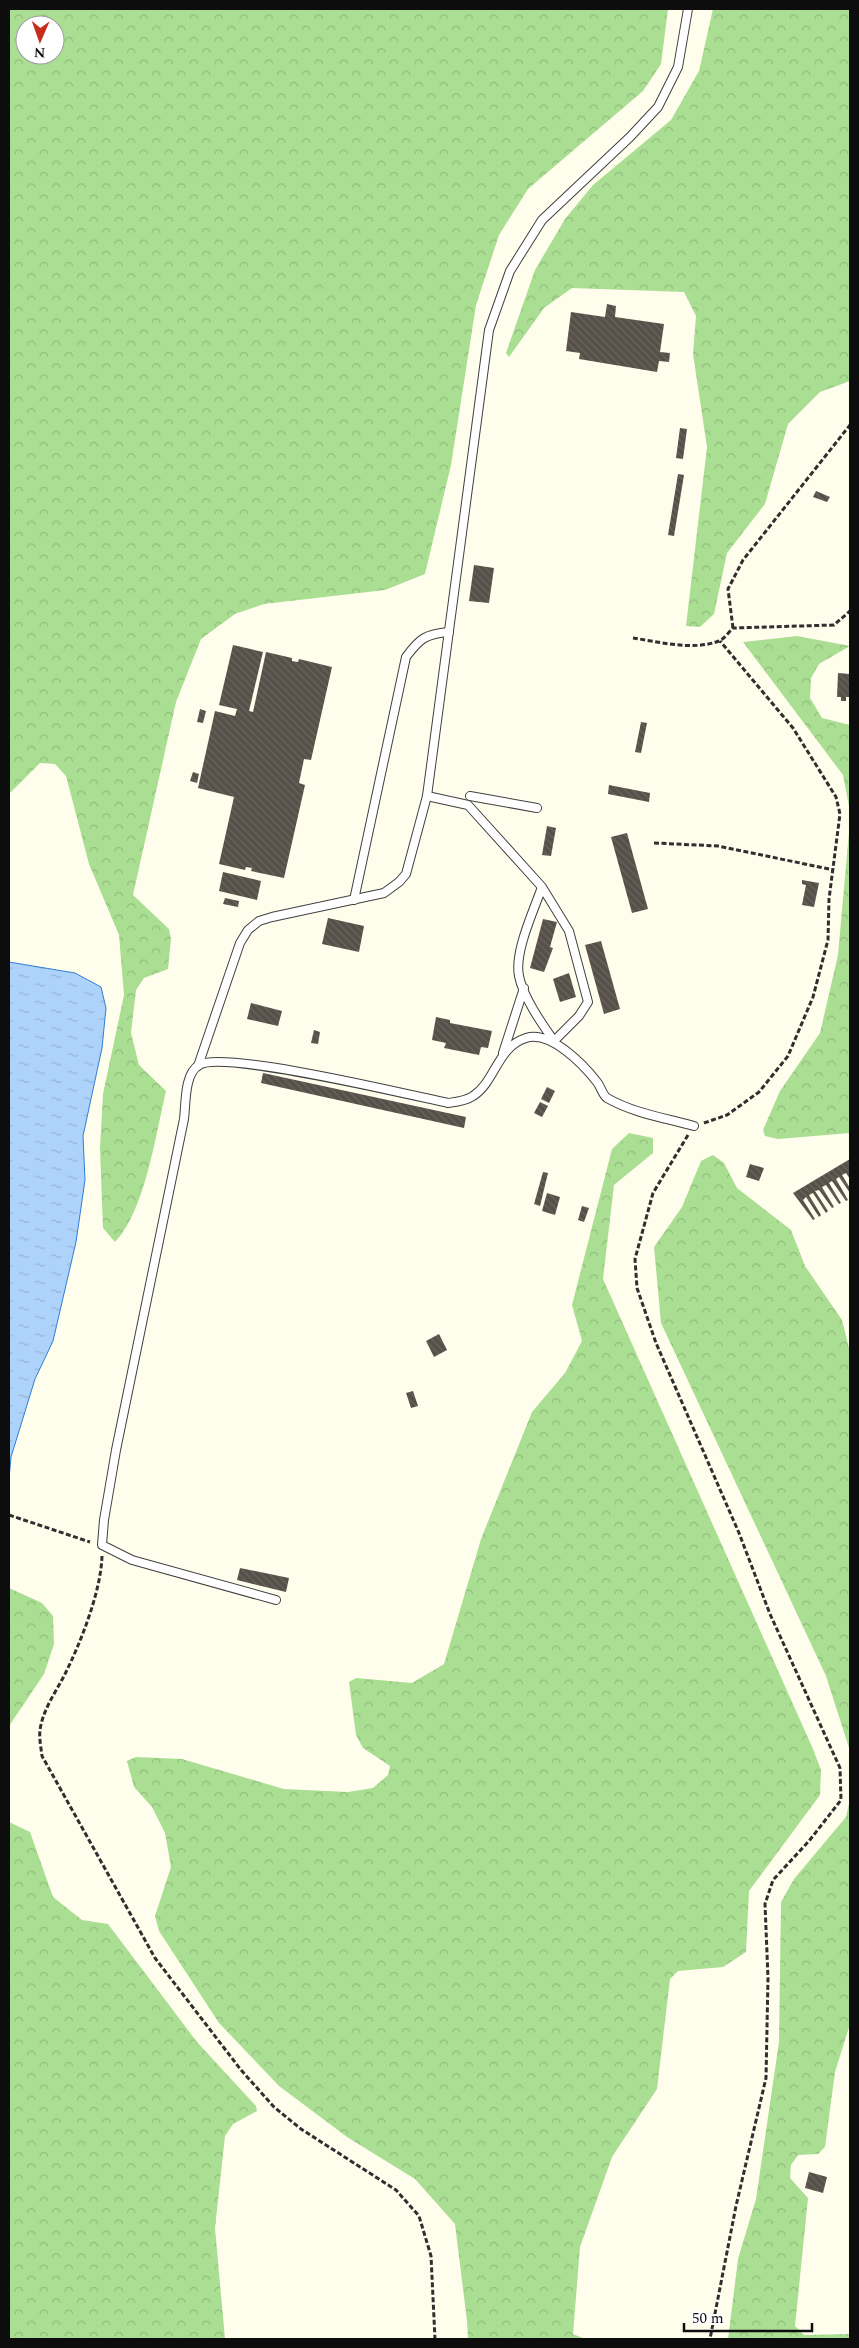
<svg xmlns="http://www.w3.org/2000/svg" width="859" height="2348" font-family="Spectral,serif">
<style>
.forest{fill:url(#forest-crowns);fill-rule:evenodd}
.water{fill:url(#water-ripples);stroke:#307dd6}
.building{fill:url(#building-back-hatch)}
.lines{fill:none;stroke-linecap:round;stroke-linejoin:round}
.service-casing{stroke:#404040;stroke-width:10}
.path{stroke:#2f2f2f;stroke-width:3;stroke-dasharray:5 2.5;stroke-linecap:butt}
.service{stroke:#fff;stroke-width:8}
</style>
<defs>
<pattern id="forest-crowns" width="20" height="18" patternUnits="userSpaceOnUse" patternTransform="scale(1.25)"><rect width="20" height="18" fill="#aade92"/><path d="M2 6a3 3 0 1 1 6 0M12 15a3 3 0 1 1 6 0" fill="none" stroke="#91bd7d"/></pattern>
<pattern id="water-ripples" width="26" height="14" patternUnits="userSpaceOnUse" patternTransform="scale(1.25)"><rect width="26" height="14" fill="#aed3fa"/><path d="M2 4q2-2 4 0t4 0M15 11q2-2 4 0t4 0" fill="none" stroke="#94b4d5"/></pattern>
<pattern id="building-back-hatch" width="6" height="6" patternUnits="userSpaceOnUse" patternTransform="scale(1.25)"><rect width="6" height="6" fill="#575049"/><path d="M-1 5l2 2M0 0l6 6M5-1l2 2" fill="none" stroke="#6a645f"/></pattern>
</defs>
<rect width="100%" height="100%" fill="#fffeed"/>
<!-- forest -->
<g class="forest">
<path d="M9 9H668L661 64 643 91 528 189 499 235 476 305 451 465 425 574 385 590 264 604 235 614 201 639 176 702 133 895 169 929 171 939 168 969 144 978 136 990 131 1033 139 1065 166 1091C156 1133 145 1211 115 1242L103 1228 100 1148 103 1094 124 995 119 935 89 864 66 776 55 764 40 763 9 794ZM25 25H55V55H25Z"/>
<path d="M713 9H850V381L820 392 788 424 765 504 727 553 714 614 700 627 686 626 707 447 693 354 696 316 684 292 572 288 544 308 509 357 506 353 535 270 565 219 593 185 671 120 699 71Z"/>
<path d="M797 636 850 646 819 664 811 678 810 698 822 718 850 725V812L843 775 743 642Z"/>
<path d="M850 821V1133L778 1139 765 1136 763 1130 780 1091 820 1033 838 955Z"/>
<path d="M629 1133 653 1138V1153L614 1185 603 1279 813 1749 821 1770 820 1795 749 1891 746 1952 723 1967 678 1971 670 1979 657 2089 612 2157 580 2247 573 2334 585 2339H468L467 2321 455 2224 415 2179 347 2137 279 2086 219 2023 159 1931 155 1916 171 1867 165 1833 152 1807 134 1787 127 1761 136 1757 182 1759 284 1789 348 1792 373 1788 388 1775 390 1766 363 1748 356 1735 349 1682 356 1678 412 1683 444 1664 481 1539 532 1412 565 1373 582 1341 572 1305 612 1149Z"/>
<path d="M713 1155 724 1163 737 1188 791 1230 805 1266 842 1320 850 1352V1751L826 1676 661 1323 654 1247 682 1207 701 1161Z"/>
<path d="M9 1588 42 1603 53 1616 54 1644 44 1674 9 1726Z"/>
<path d="M850 1799V2024L835 2072 825 2147 818 2154 798 2155 791 2165 790 2178 808 2198 795 2326 804 2335 850 2334V2339H728L738 2259 756 2199 779 2042 781 1902 794 1879 846 1817Z"/>
<path d="M9 1822 30 1832 53 1897 82 1920 108 1924 197 2042 256 2106 257 2111 233 2124 225 2136 215 2228 225 2339H9Z"/>
</g>
<!-- water -->
<path class="water" d="M9 962 75 973 101 987 106 1008 102 1048 83 1136 85 1180 76 1242 53 1341 35 1379 11 1457 9 1479Z"/>
<!-- building -->
<g class="building">
<path d="M607 304 616 306 615 317 664 324 660 352 670 353 669 362 659 361 657 372 579 359 580 353 566 351 571 312 605 317Z"/>
<path d="M680 428 687 429 683 459 676 458Z"/>
<path d="M678 474 684 475 674 536 668 535Z"/>
<path d="M816 491 830 497 827 502 813 497Z"/>
<path d="M474 565 494 568 489 603 469 601Z"/>
<path d="M233 645 263 652 249 711 253 712 266 652 292 658V661L298 662 299 659 332 667 311 760 304 759 299 783 305 785 284 878 251 871 252 868 246 867 245 870 219 864 234 797 198 788 215 711 235 716 237 709 219 705Z"/>
<path d="M838 673 850 674 849 697H846V701H841V697H837Z"/>
<path d="M200 709 206 711 203 723 197 722Z"/>
<path d="M641 722 647 723 641 753 635 752Z"/>
<path d="M193 772 199 774 197 783 190 781Z"/>
<path d="M609 785 650 793 649 802 608 794Z"/>
<path d="M547 826 556 828 551 856 542 855Z"/>
<path d="M627 833 648 909 632 913 611 837Z"/>
<path d="M223 872 261 881 257 900 219 891Z"/>
<path d="M802 880 819 883 814 907 802 905 806 885 802 884Z"/>
<path d="M225 898 239 901 238 907 223 904Z"/>
<path d="M328 918 364 926 359 952 322 944Z"/>
<path d="M543 919 557 922 550 947 553 948 544 972 530 968Z"/>
<path d="M601 941 620 1009 604 1014 585 945Z"/>
<path d="M569 973 576 997 560 1002 553 979Z"/>
<path d="M251 1003 282 1011 278 1026 247 1019Z"/>
<path d="M436 1017 450 1020V1023L492 1031 488 1048 481 1047 479 1055 444 1048 446 1043 432 1040Z"/>
<path d="M314 1030 320 1032 318 1044 311 1043Z"/>
<path d="M263 1073 466 1117 464 1128 261 1083Z"/>
<path d="M547 1087 555 1091 549 1103 541 1099Z"/>
<path d="M540 1102 548 1106 542 1117 534 1113Z"/>
<path d="M850 1159V1179L846 1173 842 1175 850 1188V1193L839 1177 836 1179 848 1200 846 1201 832 1181 829 1183 841 1203 839 1204 826 1185 822 1187 834 1207 832 1208 819 1190 815 1191 828 1211 826 1213 813 1193 809 1195 821 1215 819 1217 806 1197 803 1200 815 1219 813 1220 793 1193Z"/>
<path d="M750 1164 764 1168 759 1181 746 1177Z"/>
<path d="M543 1172 548 1173 540 1206 534 1204Z"/>
<path d="M547 1193 560 1197 555 1215 542 1211Z"/>
<path d="M582 1206 589 1208 584 1222 578 1220Z"/>
<path d="M439 1334 447 1350 434 1357 426 1341Z"/>
<path d="M413 1391 418 1406 411 1408 406 1393Z"/>
<path d="M240 1568 289 1578 286 1592 237 1580Z"/>
<path d="M809 2172 827 2177 823 2193 805 2188Z"/>
</g>
<g class="lines">
<!-- service casing -->
<g class="service-casing">
<g id="service">
<path d="M427 796 468 805 542 887C534 910 514 952 519 976 523 997 542 1024 554 1041L579 1016 588 1002 569 931 542 887"/>
<path d="M470 796 537 808"/>
<path d="M354 900 406 657C420 638 426 634 449 632"/>
<path d="M503 1053 524 988"/>
<path d="M198 1066 240 943 248 930 259 921 272 917 384 893 399 882 406 874 427 796 489 330 510 271 542 220 630 137 658 107 678 67 688 9"/>
<path d="M276 1600 132 1560 102 1545 104 1520 116 1450 184 1119C186 1104 184 1074 199 1065 223 1050 410 1095 448 1103 456 1102 466 1101 473 1096 496 1081 497 1047 526 1038 550 1030 583 1064 597 1082 601 1087 602 1094 607 1098 633 1113 665 1118 694 1126"/>
</g>
</g>
<!-- path -->
<g class="path">
<path d="M733 628 728 589 743 560 850 425"/>
<path d="M633 638C660 642 693 651 719 641 724 639 729 632 733 628L834 625 850 611"/>
<path d="M654 843 718 846 834 870"/>
<path d="M704 1123 727 1115 759 1092 788 1056 813 997 828 940 829 899 840 814 836 797 793 728 720 641"/>
<path d="M688 1135 653 1193 635 1259 637 1288 656 1343 739 1533 770 1614 840 1768 841 1800 809 1841 773 1880 765 1904 768 1978 766 2078 736 2206 710 2339"/>
<path d="M9 1515 90 1542"/>
<path d="M102 1556C101 1591 81 1642 65 1674 56 1692 43 1709 40 1730 39 1738 41 1748 42 1756L155 1958 241 2070 274 2107 301 2129 396 2190 419 2216 431 2256 435 2339"/>
</g>
<!-- service -->
<use href="#service" class="service"/>
</g>
<!-- border -->
<rect width="859" height="2348" fill="none" stroke="#0d0d0d" stroke-width="20"/>
<!-- north arrow -->
<g transform="translate(40 40) rotate(182)"><circle r="24" fill="#ffffff" stroke="#9e9e9e"/>
<path d="M0-4L9 19L0 12L-9 19Z" fill="#c72c1c"/>
<text y="-8" font-size="14" font-weight="bold" text-anchor="middle" fill="#0d0d0d">N</text>
</g>
<!-- scale -->
<path d="M684 2323v8h128v-8" fill="none" stroke="#0d0d0d" stroke-width="2.5"/>
<text x="692" y="2323" font-size="15" fill="#0d0d0d" stroke="#ffffff" stroke-width="4" paint-order="stroke">50 m</text>
</svg>
